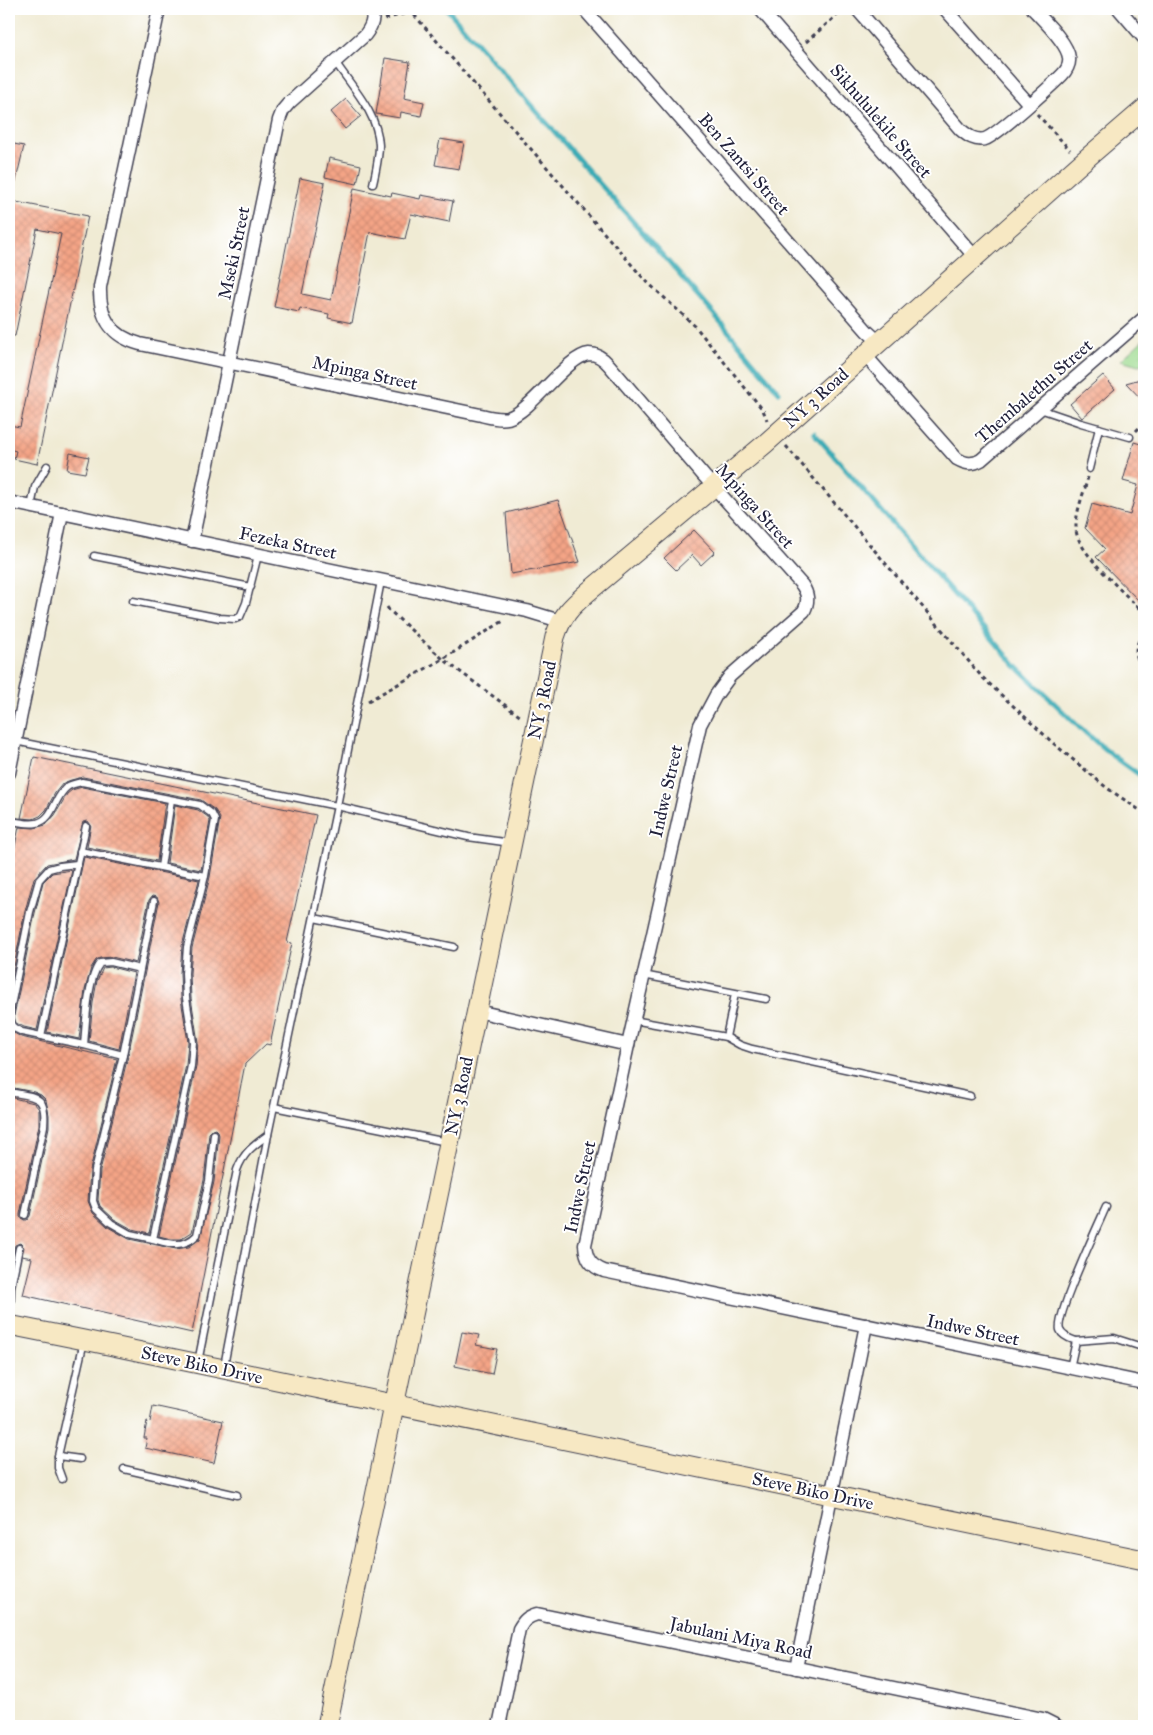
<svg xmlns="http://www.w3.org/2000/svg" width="1153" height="1735" font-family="'IM FELL Great Primer',serif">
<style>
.park{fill:url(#park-crowns);stroke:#607e66}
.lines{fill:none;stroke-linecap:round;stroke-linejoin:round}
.stream{stroke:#3aabb5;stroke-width:5}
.building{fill:url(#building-cross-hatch)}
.lane-casing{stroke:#414052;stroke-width:9}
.street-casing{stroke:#414052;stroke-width:15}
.secondary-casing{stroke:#414052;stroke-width:21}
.path{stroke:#414052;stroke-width:3;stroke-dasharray:4 4;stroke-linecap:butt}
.lane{stroke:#fff;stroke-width:6}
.street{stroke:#fff;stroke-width:12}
.secondary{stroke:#f7e8c3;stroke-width:19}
.labels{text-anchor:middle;stroke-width:4;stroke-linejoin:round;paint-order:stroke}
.street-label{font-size:18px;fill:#22223b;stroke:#fff}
</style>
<defs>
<pattern id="park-crowns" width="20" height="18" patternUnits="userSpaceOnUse" patternTransform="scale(1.25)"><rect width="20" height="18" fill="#9edb90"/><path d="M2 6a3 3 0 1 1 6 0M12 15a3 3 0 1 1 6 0" fill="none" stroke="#88bc7d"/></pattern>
<pattern id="building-cross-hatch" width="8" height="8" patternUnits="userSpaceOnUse" patternTransform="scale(1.25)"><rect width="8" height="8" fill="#f4a486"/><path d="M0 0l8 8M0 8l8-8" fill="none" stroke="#d18d75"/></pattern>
</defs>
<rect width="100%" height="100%" fill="#fff"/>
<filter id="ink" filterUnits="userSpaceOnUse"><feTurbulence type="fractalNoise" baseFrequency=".02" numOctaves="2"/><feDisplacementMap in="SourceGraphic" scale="10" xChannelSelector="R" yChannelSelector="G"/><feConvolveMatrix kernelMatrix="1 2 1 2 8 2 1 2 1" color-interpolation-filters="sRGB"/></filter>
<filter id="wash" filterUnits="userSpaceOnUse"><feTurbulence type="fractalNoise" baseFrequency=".0096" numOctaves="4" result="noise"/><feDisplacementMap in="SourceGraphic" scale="20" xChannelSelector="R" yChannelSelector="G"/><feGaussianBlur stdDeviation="1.12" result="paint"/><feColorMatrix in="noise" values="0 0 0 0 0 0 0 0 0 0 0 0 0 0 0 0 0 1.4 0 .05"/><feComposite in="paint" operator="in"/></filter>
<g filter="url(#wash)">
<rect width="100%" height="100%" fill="#f0ebd4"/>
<!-- park -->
<path class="park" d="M1144 339V364L1138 365 1121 360Z"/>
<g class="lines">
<!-- stream -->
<g class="stream">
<path d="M447 9 713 313 779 392"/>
<path d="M814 433 1016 666 1079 727 1108 752 1144 778"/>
</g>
</g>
<g id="blocks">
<!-- building -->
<g class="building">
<path d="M385 58 410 62 404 98 424 102 421 116 401 112 400 118 376 114Z"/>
<path d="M346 99 361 116 345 129 331 112Z"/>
<path d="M440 139 464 143 459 169 435 165Z"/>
<path d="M9 143 24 146 14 189 9 188Z"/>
<path d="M329 158 361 165 357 184 325 177Z"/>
<path d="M300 178 325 183 302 294 331 300 354 188 391 196 392 193 420 199 421 195 453 201 449 222 411 214 405 239 370 232 352 323 328 318 329 314 300 308 299 312 274 307Z"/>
<path d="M11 201 88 216 37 464 14 459 16 451 9 449V425L20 427 61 234 37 229 15 336H9V237L13 217 9 216Z"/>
<path d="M1103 375 1115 389 1082 418 1070 404Z"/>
<path d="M1144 378V402L1126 383Z"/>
<path d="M1134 442 1144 445V606L1096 557 1105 549 1085 528 1092 504 1130 515 1138 485 1123 481Z"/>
<path d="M70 453 89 457 85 473 67 470Z"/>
<path d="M558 500 580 562 511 574 506 513Z"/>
<path d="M694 530 715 552 701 565 692 555 676 570 664 558Z"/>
<path d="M34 757 316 815 287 942 292 943 270 1045 266 1044 245 1064 192 1333 23 1295 32 1258 22 1256 24 1247 20 1243 15 1245 13 1254 9 1253V1097L34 1103 39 1109V1125L20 1214V1217L24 1220H27L30 1216 49 1127V1115L46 1100 41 1095 34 1092 9 1087V1030L21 1037 117 1059 90 1170 88 1201 93 1213 108 1227 129 1239 176 1249 189 1247 200 1239 214 1182 219 1135 218 1132 215 1129 212 1130 209 1133 204 1180 192 1232 181 1239H171L159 1236 196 1067 198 1042 191 998 190 973 192 948 210 877 220 818 215 810 201 800 83 777 71 780 63 783 55 793 46 810 40 816 33 819 21 818Z"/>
<path d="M82 787 165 803 157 861 87 847 91 825 88 821 83 822 74 859 47 864 34 878 25 911 9 992V874L19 827 34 828 46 825 55 815 67 794 72 790Z"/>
<path d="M175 805 198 810 208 817 210 821 201 870 167 863Z"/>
<path d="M84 857 199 880 182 946 180 973 181 999 188 1042 186 1065 149 1233 132 1229 114 1219 100 1206 98 1200 100 1171 128 1056 159 902 157 897 152 896 149 900 136 963 112 957 100 958 96 960 91 968 85 990 79 1039 47 1032Z"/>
<path d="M72 870 37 1030 24 1027 16 1023 14 1016 35 913 43 882 52 873Z"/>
<path d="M111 967 134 973 119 1049 89 1041 93 1003 97 981 103 968Z"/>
<path d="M462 1332 479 1335 476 1345 497 1349 492 1374 455 1366Z"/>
<path d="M153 1406 223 1421 214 1463 145 1448 147 1438H144L147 1421 150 1422Z"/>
</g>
</g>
</g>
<g filter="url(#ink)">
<use href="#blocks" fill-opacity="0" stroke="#414052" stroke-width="1"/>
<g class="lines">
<!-- lane casing -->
<g class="lane-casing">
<g id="lane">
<path d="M336 63C352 87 378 114 379 145 379 158 376 171 373 184"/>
<path d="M1040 409 1081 423 1130 437"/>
<path d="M1089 469 1099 428"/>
<path d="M31 507 35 487 47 466"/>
<path d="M94 556 251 587"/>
<path d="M133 601 220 618 235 619 240 617 246 603 258 555"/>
<path d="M15 741 337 806 468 837 511 843"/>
<path d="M9 820C17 822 28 825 37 823 54 819 54 797 67 787 71 784 77 783 82 782L200 805 212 814 215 820 205 876 187 947 185 973 186 998 193 1042 191 1066 153 1239C170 1244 183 1249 197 1235L209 1181 214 1134"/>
<path d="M80 851 205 876"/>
<path d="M77 864 60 866 49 869 39 880 30 912 9 1016C10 1026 13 1028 22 1032L84 1045"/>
<path d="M161 867 171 800"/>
<path d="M314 918 454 947"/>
<path d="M643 975 766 999"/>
<path d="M633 1020 726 1037 735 994"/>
<path d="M41 1036 86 826"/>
<path d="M726 1037 740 1045 752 1049 970 1096"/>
<path d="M123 1055 84 1045C86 1024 87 979 100 963L111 962 140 969"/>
<path d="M9 1092C35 1097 47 1094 44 1126L25 1215"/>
<path d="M274 1107 447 1142"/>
<path d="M153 1239 130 1234 111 1223 96 1209 93 1201 95 1170 123 1055 154 901"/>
<path d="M10 1323 11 1287 19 1248"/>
<path d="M1076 1341 1114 1338 1139 1346H1141L1144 1341"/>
<path d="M198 1362 237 1170C243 1153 254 1145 268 1135"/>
<path d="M224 1366 268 1135 337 806 381 581"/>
<path d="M1070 1368 1076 1341C1070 1339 1062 1336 1060 1330 1055 1317 1098 1225 1106 1207"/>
<path d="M58 1456 80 1459"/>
<path d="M124 1469 237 1495"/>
<path d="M62 1479 58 1468V1456L84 1341"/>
</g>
</g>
<!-- street casing -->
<g class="street-casing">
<g id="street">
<path d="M159 9 100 287C99 317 110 336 140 344L481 415C489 417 499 420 508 418 532 411 567 356 589 354 598 354 604 359 609 365L704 476 802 585C808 594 809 601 804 611L730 676 716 695 700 725 628 1045 585 1245C586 1259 591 1266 604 1271L1144 1383"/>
<path d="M584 9 867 331 879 342"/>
<path d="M760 9 975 257"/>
<path d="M857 9 961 130C968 136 975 141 985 139 997 135 1051 86 1062 75 1066 71 1070 64 1069 58 1068 43 1043 20 1033 9"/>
<path d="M945 9 1029 104"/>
<path d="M1119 9 1144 38"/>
<path d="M865 355 957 459C966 464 972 465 981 460L1144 318"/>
<path d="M9 502 527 611 560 621"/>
<path d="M192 541 279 120 283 110 289 103 365 35C372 26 374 19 372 9"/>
<path d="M9 773 62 513"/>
<path d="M477 1011 628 1045"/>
<path d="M796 1668 866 1325"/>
<path d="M499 1726 519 1629C524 1620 527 1617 537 1614L1043 1719 1057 1726"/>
</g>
</g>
<!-- secondary casing -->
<g class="secondary-casing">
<g id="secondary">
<path d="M9 1325 84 1340 1144 1560"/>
<path d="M327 1726 555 637C562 615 571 607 588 592L766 443 1080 164 1144 109"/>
</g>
</g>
<!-- path -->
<g class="path">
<path d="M409 9 645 280 695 326 763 410 767 420"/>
<path d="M385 19 411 12"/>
<path d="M806 42 844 9"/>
<path d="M1037 114 1070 150"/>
<path d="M1136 431 1144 423"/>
<path d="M786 446 982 677 1053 743 1107 788 1144 813"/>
<path d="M1088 477C1084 493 1075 513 1076 530 1078 554 1128 595 1144 614"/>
<path d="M387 607 389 610 443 659 521 717"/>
<path d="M1144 634C1132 647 1135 656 1144 671"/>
<path d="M368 701 443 659 505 620"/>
</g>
<!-- lane -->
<use href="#lane" class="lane"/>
<!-- street -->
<use href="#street" class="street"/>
<!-- secondary -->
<use href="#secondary" class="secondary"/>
</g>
</g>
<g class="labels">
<!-- street labels -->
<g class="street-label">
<text transform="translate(881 121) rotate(49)" y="6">Sikhululekile Street</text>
<text transform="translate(744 164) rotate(49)" y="6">Ben Zantsi Street</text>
<text transform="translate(234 253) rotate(-78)" y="6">Mseki Street</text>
<text transform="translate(365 373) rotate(12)" y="6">Mpinga Street</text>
<text transform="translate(1034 391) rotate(-41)" y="6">Thembalethu Street</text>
<text transform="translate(816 398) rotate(-42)" y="6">NY 3 Road</text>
<text transform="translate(755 506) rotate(48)" y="6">Mpinga Street</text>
<text transform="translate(288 543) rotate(12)" y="6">Fezeka Street</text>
<text transform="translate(542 700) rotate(-78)" y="6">NY 3 Road</text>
<text transform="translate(666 791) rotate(-77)" y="6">Indwe Street</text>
<text transform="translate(459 1096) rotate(-78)" y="6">NY 3 Road</text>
<text transform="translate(580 1187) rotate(-78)" y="6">Indwe Street</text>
<text transform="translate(973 1330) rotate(12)" y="6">Indwe Street</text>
<text transform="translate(202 1365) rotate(12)" y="6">Steve Biko Drive</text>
<text transform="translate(813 1491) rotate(12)" y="6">Steve Biko Drive</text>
<text transform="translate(741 1638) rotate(12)" y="6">Jabulani Miya Road</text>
</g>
</g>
<!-- margin -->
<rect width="1153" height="1735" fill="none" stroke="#fff" stroke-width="30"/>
</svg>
